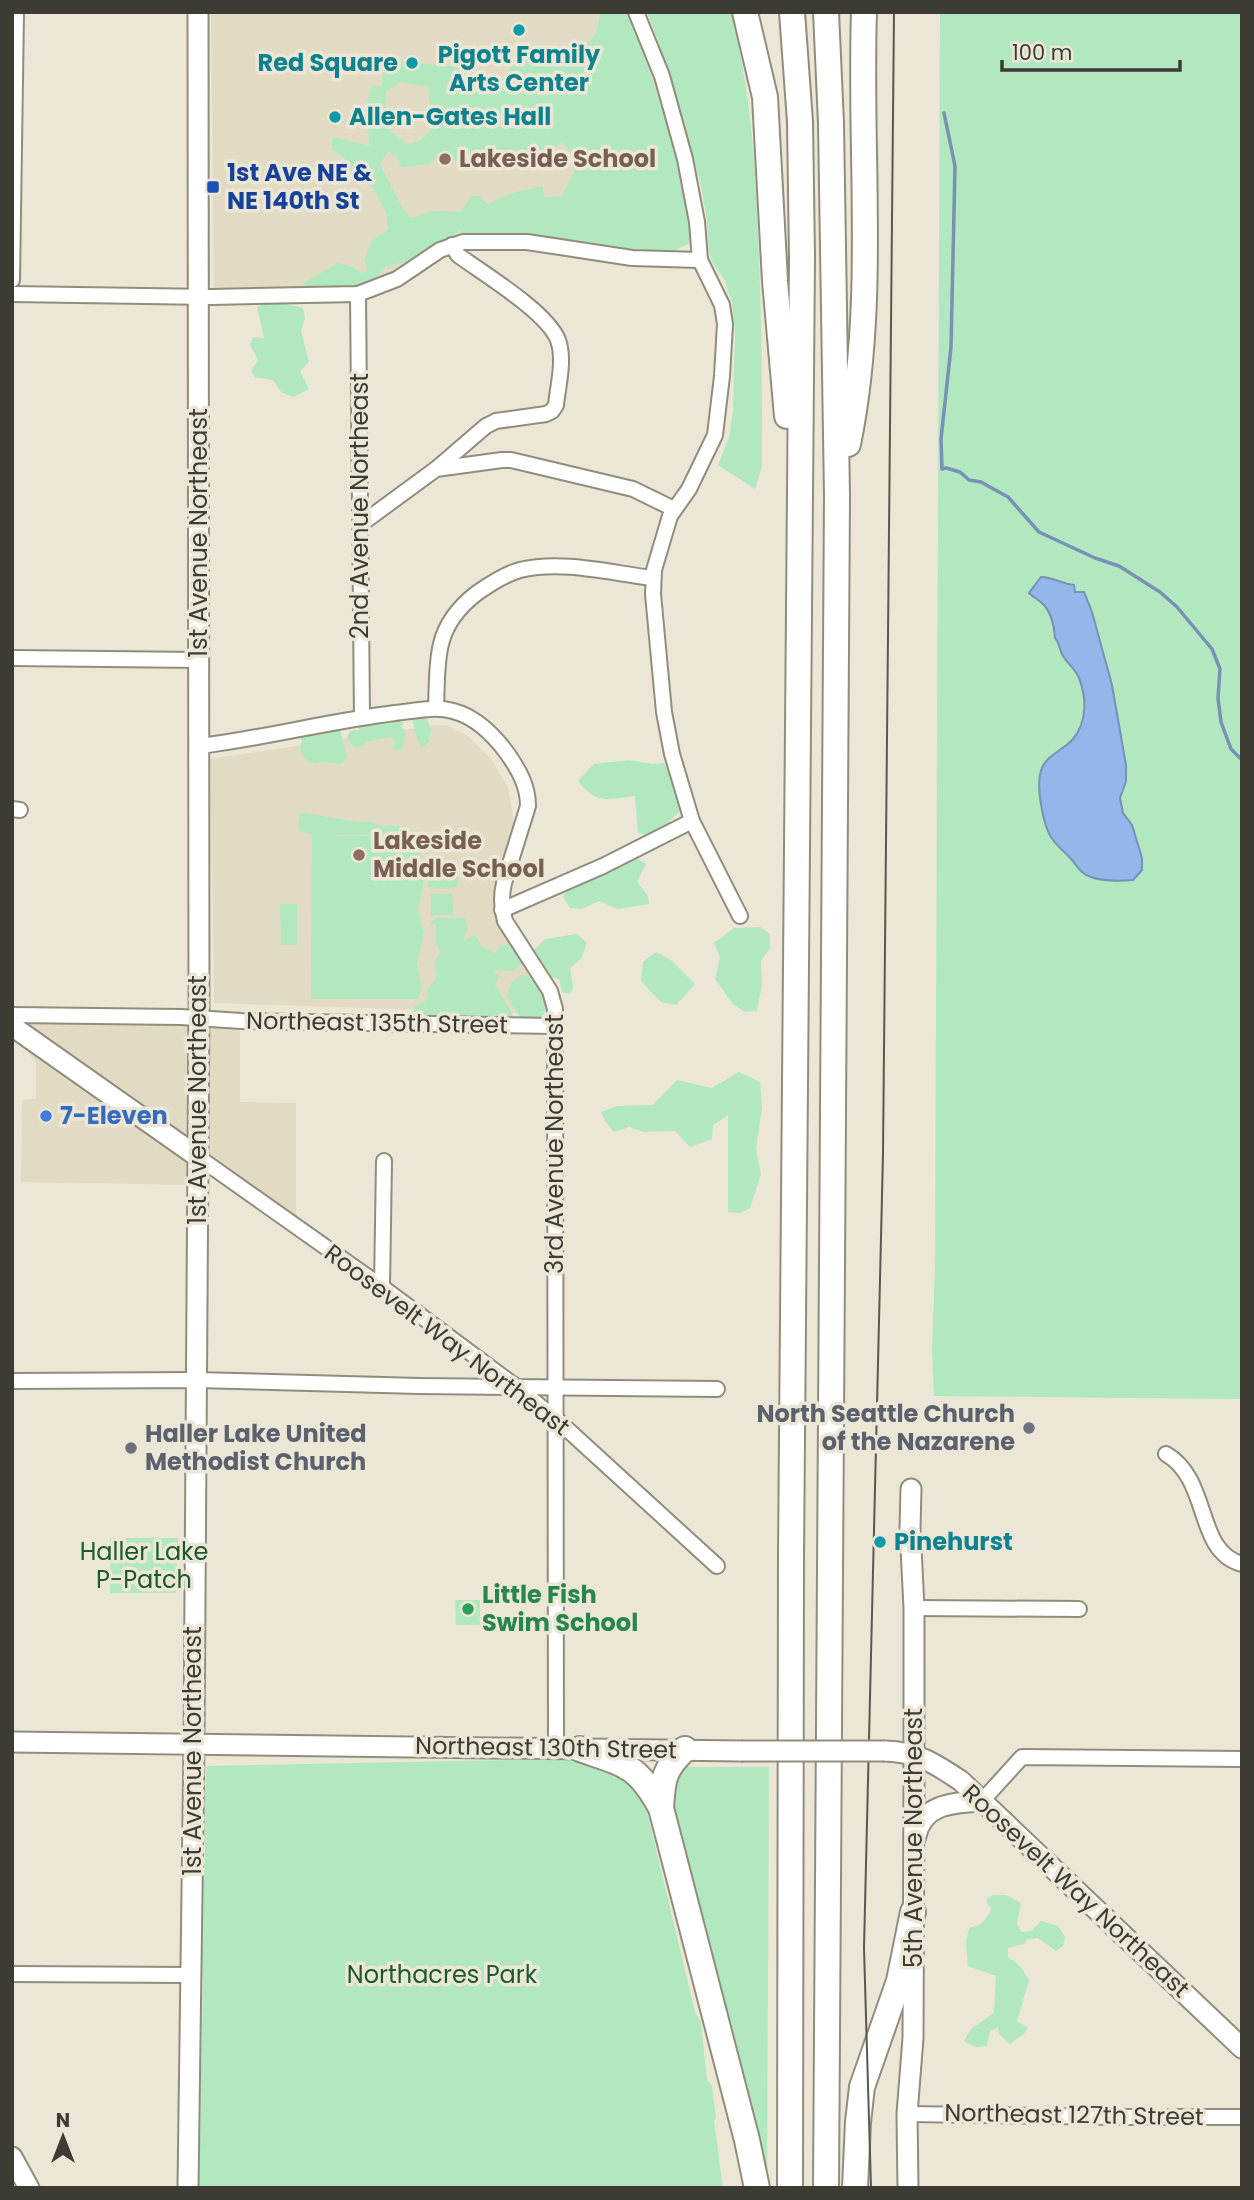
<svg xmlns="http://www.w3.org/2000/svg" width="1254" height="2200" font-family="Poppins,sans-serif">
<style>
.built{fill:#e2dbc3}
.green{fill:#b1e8c0;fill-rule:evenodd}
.water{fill:#93b6eb;stroke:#7991b4;stroke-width:2}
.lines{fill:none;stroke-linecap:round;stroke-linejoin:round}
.stream{stroke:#7991b4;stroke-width:3.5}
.street-casing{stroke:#918d7d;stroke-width:18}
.secondary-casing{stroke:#918d7d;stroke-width:23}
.highway-casing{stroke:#918d7d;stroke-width:28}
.street{stroke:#fff;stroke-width:14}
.secondary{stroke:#fff;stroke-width:19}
.highway{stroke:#fff;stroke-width:24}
.tram{stroke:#5a584f;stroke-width:2}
.secondary-bridge-casing{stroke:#918d7d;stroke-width:23;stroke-linecap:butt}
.secondary-bridge{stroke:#fff;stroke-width:19}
.culture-dot{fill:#0f9aa8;stroke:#ebe6d5;stroke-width:2.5}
.education-dot{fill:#8d6e63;stroke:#ebe6d5;stroke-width:2.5}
.transit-dot{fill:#1a4fb4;stroke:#ebe6d5;stroke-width:2.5}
.shop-dot{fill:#3f7fe0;stroke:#ebe6d5;stroke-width:2.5}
.worship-dot{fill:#6b7280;stroke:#ebe6d5;stroke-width:2.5}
.leisure-dot{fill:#2e9e5b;stroke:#ebe6d5;stroke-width:2.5}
.labels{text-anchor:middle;stroke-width:7;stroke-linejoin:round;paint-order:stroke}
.culture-label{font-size:24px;font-weight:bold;fill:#0d838f;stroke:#ebe6d5;text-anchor:start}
.education-label{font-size:24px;font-weight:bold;fill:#785e54;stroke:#ebe6d5;text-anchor:start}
.transit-label{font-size:24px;font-weight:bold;fill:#164399;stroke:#ebe6d5;text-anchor:start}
.street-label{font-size:24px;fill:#3d3b34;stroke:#ebe6d5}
.shop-label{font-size:24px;font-weight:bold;fill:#366cbe;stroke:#ebe6d5;text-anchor:start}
.worship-label{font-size:24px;font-weight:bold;fill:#5b616d;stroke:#ebe6d5;text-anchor:end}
.park-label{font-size:24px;fill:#195a32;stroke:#ebe6d5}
.leisure-label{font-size:24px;font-weight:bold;fill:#27864d;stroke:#ebe6d5;text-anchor:start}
</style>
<rect width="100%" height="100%" fill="#ebe6d5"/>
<!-- built -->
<g class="built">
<path d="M211 12H628L657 89 691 240 688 244 675 250 640 251 553 237 498 234 364 282 316 288 214 289Z"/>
<path d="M435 725 449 726 468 736 491 759 508 787 514 822 498 888 536 978 539 1014 214 1003 210 759Z"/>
<path d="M12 1018 34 1021 186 1025 240 1030V1102L296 1103V1228L198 1158V1185L21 1182 22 1100 36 1099V1062L12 1034Z"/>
</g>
<!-- green -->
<g class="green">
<path d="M600 12H628L673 138 692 234 688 244 675 250 663 252 608 248 581 242 466 239 459 230 452 239 416 260 387 266 372 282 344 289 301 290 305 282 338 263 353 267 362 273 368 270 364 261 372 240 388 230 387 215 373 188 353 172 344 158 332 150V140L335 137 369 146 367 105 370 89 374 86H382L383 66 400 62 453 66 475 78H507C512 70 508 63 517 56 552 50 598 64 600 12ZM401 82 428 87 429 100 436 123 422 140 410 144C381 129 385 122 386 91ZM562 142 571 153 576 167 562 196 544 197 543 186 512 193 487 204 479 196H472L460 212 433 211 411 218 403 209 380 164 388 152 398 158 401 167 430 164 434 158 460 161H497L517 157 530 158 555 147Z"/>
<path d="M647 12H731C750 89 755 156 758 235 762 312 762 389 762 466L755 489 718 465 729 438 733 411 735 333 732 302 724 279 712 262 709 252 706 214 700 181 663 55Z"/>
<path d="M940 12H1242V1399L934 1396 932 1351 935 1267Z"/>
<path d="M278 302 303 308 305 318 301 331 309 362 300 371 309 389 293 397 281 392 273 380 255 377 251 371 258 360 250 345 253 337 264 338 257 307 264 304Z"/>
<path d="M418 714 426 715 431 731 428 739 430 741 422 748C415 738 416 730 412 720Z"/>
<path d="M399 719 403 723 402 727 406 733 402 749 393 750 395 740 392 737 370 741 358 748 351 744 347 737 350 731 358 730 360 725Z"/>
<path d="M332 727 340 730 347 758 341 764 322 762 315 764 306 760 300 750 302 742 300 735 307 731C316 734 324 734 332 727Z"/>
<path d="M629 760 652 764 664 763 675 783 680 811 667 824 648 835 638 833 635 796C609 799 596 805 578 781L594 764Z"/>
<path d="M305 813 358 822H372L382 827 391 825 403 827 405 831 399 834 317 836H407V827L414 831 420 840 419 862 424 881 418 909 424 933 417 964 422 990 418 999H311L312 834 300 832 298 828 300 814Z"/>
<path d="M636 858 646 864 637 882 648 896 649 904 618 909 599 901 582 909 570 908 563 897 571 883Z"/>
<path d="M429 865H458V887L443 889 428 887Z"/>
<path d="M431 894H452L453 915H431Z"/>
<path d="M280 904H297V945H281Z"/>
<path d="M435 918H465L468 928 463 941 474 935 479 939 481 947 496 953 501 945H511L520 954 522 964 513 971 494 970 499 977 495 985 513 1015 509 1023 418 1020 413 1015 414 1007 428 1000 427 990 437 977 435 962 440 951 436 943V925L429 924Z"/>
<path d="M760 927 770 934V948L761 961 762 984 757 1011 745 1012 733 1004 715 979 720 957 714 943 734 928Z"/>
<path d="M577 934 587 943 581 959 570 968 573 987 570 994 562 992 559 979C542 976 537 967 533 951L545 939Z"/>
<path d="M656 952 671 960 695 984 676 1005 661 1002 641 981 643 962Z"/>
<path d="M524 975 538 979 549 999 544 1015 531 1022 519 1016 507 997 512 981Z"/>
<path d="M739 1072 760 1082 762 1109 756 1149 761 1174 750 1208 740 1213 728 1212V1115L713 1125 712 1139 690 1147 675 1131 643 1132 629 1127 614 1132 605 1121 601 1112 617 1106 653 1105 677 1080 712 1088Z"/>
<path d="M110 1538H178L176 1593H110Z"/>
<path d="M455 1600H480V1625H456Z"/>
<path d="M554 1759 580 1761 623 1772 643 1795 695 2012 701 2023 707 2079 712 2086 716 2118 714 2121 723 2188H199L203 1977 200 1976C202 1962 198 1949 199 1936 199 1926 203 1917 202 1908 201 1891 199 1872 205 1857L204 1805 207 1766Z"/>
<path d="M677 1767H769L767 2188 667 1798Z"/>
<path d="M993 1895H1006L1021 1903 1017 1924 1021 1932 1031 1931 1041 1921 1058 1926 1065 1937 1063 1946 1056 1951 1038 1938 1028 1939 1024 1944 1008 1948V1957L1020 1966 1029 1980 1017 2022 1028 2027 1024 2034 1010 2044 999 2034 998 2027 990 2032 987 2046 975 2047 964 2041 971 2029 994 2013 996 1976 968 1966 966 1942 969 1928C982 1925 986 1921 991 1909L986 1900Z"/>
</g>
<!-- water -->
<path class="water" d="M1041 577C1053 577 1062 584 1074 585L1075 592H1084L1092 612 1112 685 1126 765V781L1120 798 1123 813 1132 825 1142 858V870L1133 880C1120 881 1104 882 1091 877 1081 874 1078 867 1072 860 1066 853 1058 847 1053 840 1043 827 1035 784 1042 768 1048 754 1064 750 1073 739 1087 722 1087 699 1079 678 1076 670 1068 664 1063 656 1059 650 1060 643 1055 638 1054 626 1052 613 1043 604 1039 600 1033 597 1029 593Z"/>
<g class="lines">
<!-- stream -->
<path class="stream" d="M944 113 955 166 951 347 941 439 942 469 946 468 960 472 969 480 981 482 1008 497 1039 532 1095 558 1119 566 1160 592 1177 607 1212 649 1220 669 1218 698 1221 722 1231 749 1242 760"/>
<!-- street casing -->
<g class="street-casing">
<g id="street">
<path d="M636 12 662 76 685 159 697 222 700 260 722 305 725 324 722 376 715 435 689 489 670 516 654 570 653 594 664 712 672 754 692 821 740 916"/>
<path d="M12 280 16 12"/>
<path d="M12 294 211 297 358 294 397 279 440 250 463 242H527L632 258 700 260"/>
<path d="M358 294 362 717"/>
<path d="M436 469 486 426 496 421 546 414 552 411 556 405C558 385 565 360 558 340 547 312 484 274 458 255L452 245"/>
<path d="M361 524 436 469 502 460H511L633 489 674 509"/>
<path d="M12 658 200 660"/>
<path d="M436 708C437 688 436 664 441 644 446 623 460 606 477 593 490 584 505 574 520 570 563 560 610 573 653 578"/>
<path d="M200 746C265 738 330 721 395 713 414 711 435 706 453 711 476 717 493 734 507 753 519 770 528 786 528 806L504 883C501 896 501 907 505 921L550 991 555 1009 556 1748"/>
<path d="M12 809 20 810"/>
<path d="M502 910 603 866 692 821"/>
<path d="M12 1015 181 1017 241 1021 556 1026"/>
<path d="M198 1157 382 1287 515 1386 556 1419 717 1566"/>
<path d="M382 1287 384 1161"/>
<path d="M12 1381 196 1380 419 1386 717 1389"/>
<path d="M1166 1454C1211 1480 1195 1552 1242 1564"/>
<path d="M914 1608 1079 1609"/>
<path d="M982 1801 1022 1757 1242 1759"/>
<path d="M12 1974 191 1975"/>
<path d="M907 2114 1122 2117H1242"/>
</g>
</g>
<!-- secondary casing -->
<g class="secondary-casing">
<g id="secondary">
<path d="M12 1026 198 1157"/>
<path d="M12 1742 741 1751"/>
<path d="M885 1751C918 1752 934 1763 961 1781L1242 2048"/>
<path d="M916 1836C923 1803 954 1803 982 1801"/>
<path d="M12 2157 29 2188"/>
<path d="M188 2188 194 1744 199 1004 198 12"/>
<path d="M908 2188 907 2114 913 2038 914 1786V1608L910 1528 911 1489"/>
</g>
</g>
<!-- highway casing -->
<g class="highway-casing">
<g id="highway">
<path d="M745 12 765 97 775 281 787 416"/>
<path d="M848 444C877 302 859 156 864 12"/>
<path d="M580 1749C625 1765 637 1764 661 1808L747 2140 757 2188"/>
<path d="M661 1808C663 1779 663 1770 685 1749"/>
<path d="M790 2188 791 1556 802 257 800 122 792 12"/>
<path d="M826 2188 837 496 831 123 826 12"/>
<path d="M855 2188 858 2122 862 2087 899 1981 913 1912"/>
</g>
</g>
<!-- street -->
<use href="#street" class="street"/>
<!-- secondary -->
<use href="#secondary" class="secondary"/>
<!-- highway -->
<use href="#highway" class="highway"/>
<!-- tram -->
<path class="tram" d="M871 2188 864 1948 883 1154 894 12"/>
<!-- secondary-bridge casing -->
<g class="secondary-bridge-casing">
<path id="secondary-bridge" d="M741 1751H885"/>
</g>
<!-- secondary-bridge -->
<use href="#secondary-bridge" class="secondary-bridge"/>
</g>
<!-- markers -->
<g class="culture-dot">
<circle cx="519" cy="30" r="7"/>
<circle cx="412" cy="63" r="7"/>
<circle cx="335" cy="117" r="7"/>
<circle cx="880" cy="1542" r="7"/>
</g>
<g class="education-dot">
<circle cx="445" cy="159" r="7"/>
<circle cx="359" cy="855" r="7"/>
</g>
<rect class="transit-dot" x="206" y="180" width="14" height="14" rx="3.5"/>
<circle class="shop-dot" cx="46" cy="1116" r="7"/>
<g class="worship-dot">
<circle cx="1029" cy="1428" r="7"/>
<circle cx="131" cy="1448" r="7"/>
</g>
<circle class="leisure-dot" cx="468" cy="1609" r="7"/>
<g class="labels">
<!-- culture labels -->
<g class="culture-label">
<text x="519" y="63" text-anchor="middle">Pigott Family<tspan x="519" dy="28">Arts Center</tspan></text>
<text x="398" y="71" text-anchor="end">Red Square</text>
<text x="349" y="125">Allen-Gates Hall</text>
<text x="894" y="1550">Pinehurst</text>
</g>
<!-- education labels -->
<g class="education-label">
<text x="459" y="167">Lakeside School</text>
<text x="373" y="849">Lakeside<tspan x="373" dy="28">Middle School</tspan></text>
</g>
<!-- transit labels -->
<g class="transit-label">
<text x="227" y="181">1st Ave NE &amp;<tspan x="227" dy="28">NE 140th St</tspan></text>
</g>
<!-- street labels -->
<g class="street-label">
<text transform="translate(360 506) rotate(-90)" y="8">2nd Avenue Northeast</text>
<text transform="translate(199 533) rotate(-90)" y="8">1st Avenue Northeast</text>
<text transform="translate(377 1023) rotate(1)" y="8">Northeast 135th Street</text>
<text transform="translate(198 1100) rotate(-90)" y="8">1st Avenue Northeast</text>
<text transform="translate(555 1144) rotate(-90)" y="8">3rd Avenue Northeast</text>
<text transform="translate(447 1340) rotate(37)" y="8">Roosevelt Way Northeast</text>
<text transform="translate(546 1748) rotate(1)" y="8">Northeast 130th Street</text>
<text transform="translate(193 1751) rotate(-90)" y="8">1st Avenue Northeast</text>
<text transform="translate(914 1838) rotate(-90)" y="8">5th Avenue Northeast</text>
<text transform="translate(1076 1891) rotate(43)" y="8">Roosevelt Way Northeast</text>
<text transform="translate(1074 2115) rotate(1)" y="8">Northeast 127th Street</text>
</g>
<!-- shop labels -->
<g class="shop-label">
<text x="60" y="1124">7-Eleven</text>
</g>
<!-- worship labels -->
<g class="worship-label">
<text x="1015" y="1422">North Seattle Church<tspan x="1015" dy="28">of the Nazarene</tspan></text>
<text x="145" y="1442" text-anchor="start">Haller Lake United<tspan x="145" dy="28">Methodist Church</tspan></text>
</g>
<!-- park labels -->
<g class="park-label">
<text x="144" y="1560">Haller Lake<tspan x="144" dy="28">P-Patch</tspan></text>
<text x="442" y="1983">Northacres Park</text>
</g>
<!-- leisure labels -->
<g class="leisure-label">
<text x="482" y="1603">Little Fish<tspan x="482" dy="28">Swim School</tspan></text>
</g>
</g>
<!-- border -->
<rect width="1254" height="2200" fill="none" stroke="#3d3b34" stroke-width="28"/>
<!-- north arrow -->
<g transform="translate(63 2137)" stroke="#ebe6d5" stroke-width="5" paint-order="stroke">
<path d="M0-5L12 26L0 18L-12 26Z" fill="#3d3b34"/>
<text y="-10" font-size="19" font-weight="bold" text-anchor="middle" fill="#3d3b34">N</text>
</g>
<!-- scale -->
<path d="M1002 60v10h178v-10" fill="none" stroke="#3d3b34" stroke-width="3.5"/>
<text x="1012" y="60" font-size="21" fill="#3d3b34" stroke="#ebe6d5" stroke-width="5" paint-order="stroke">100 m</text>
</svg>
